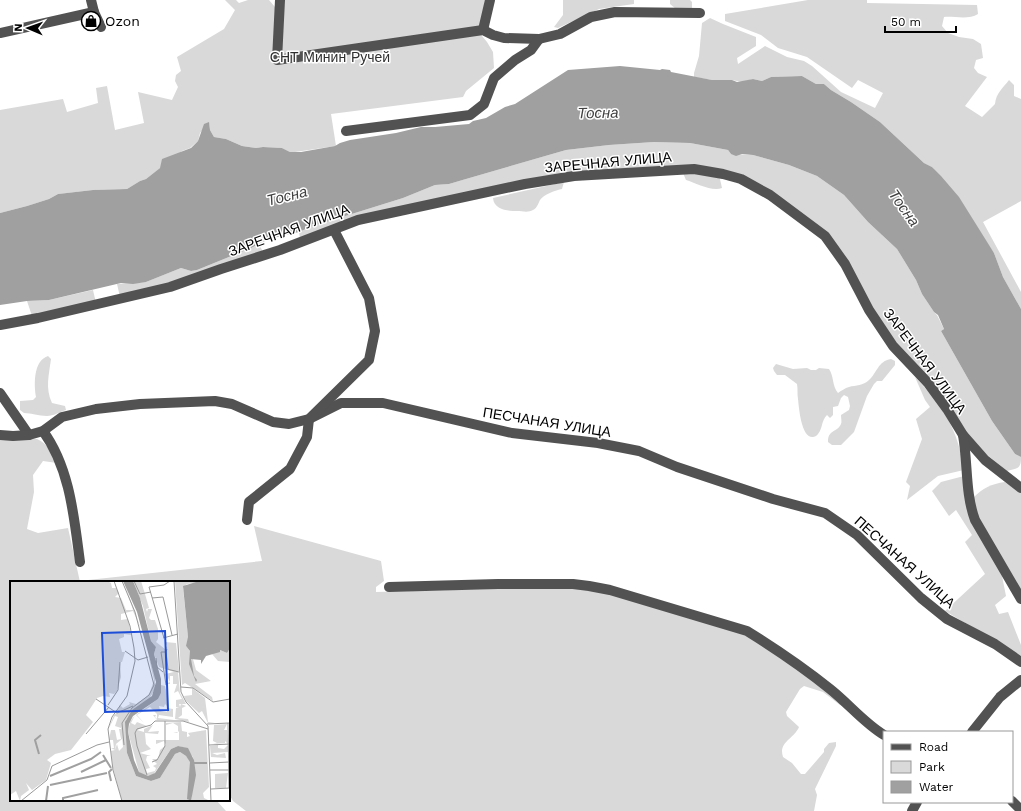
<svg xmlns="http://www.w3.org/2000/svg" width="1021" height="811" font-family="'Work Sans',sans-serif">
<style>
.green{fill:#d9d9d9}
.water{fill:#a0a0a0}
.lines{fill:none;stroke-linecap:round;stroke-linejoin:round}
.minor{stroke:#525252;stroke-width:10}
.labels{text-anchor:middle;stroke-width:3;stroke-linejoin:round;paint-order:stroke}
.poi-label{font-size:14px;fill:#000;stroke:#fff;text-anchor:start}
.park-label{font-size:14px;fill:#303030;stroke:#fff}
.street-label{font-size:14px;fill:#000;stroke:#fff}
.water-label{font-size:15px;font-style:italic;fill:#414141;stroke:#fff}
.inset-river{fill:none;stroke:#a0a0a0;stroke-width:2}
.inset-road{fill:none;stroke:#999;stroke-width:1}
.view{fill:#1d4ed8;fill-opacity:0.15;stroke:#1d4ed8;stroke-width:2}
.inset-edge{fill:none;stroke:#000;stroke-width:2}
</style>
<rect width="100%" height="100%" fill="#fff"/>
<!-- green -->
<g class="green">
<path d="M225 0H236L239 3 248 0H269L275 7 276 0H485L481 30 482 36 487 42 493 52 494 68 466 91 463 97 331 114 336 146 295 152H290L282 148 263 147 256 148 242 146 226 139 214 137 210 130 209 123 200 133 198 141 190 148 182 151 146 179 140 181 127 189 93 190 58 194 49 199 27 206 0 213V110L63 99 67 112 98 103 96 88 107 86 115 130 144 123 138 92 172 100 178 87 175 81 176 75 181 71 177 57 224 29 235 10Z"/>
<path d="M563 0H634V4L599 9 558 28 554 27 563 15Z"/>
<path d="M670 0H690L692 2V9H676L670 4Z"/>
<path d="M808 0H867V3L977 5 978 14C969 20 954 16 944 17L942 26 948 33 959 37 973 39 981 44 983 58 976 60 974 68 978 73 987 77 965 106 982 117 995 104C996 93 1003 88 1009 80L1014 85V96L1021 99V201L983 222 1021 292V309L1003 277 994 253 932 167 924 163 880 122 851 102 831 90 824 84H816L802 76 771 77 762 81 753 79 742 82 732 80H712L694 77V73L699 56 702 23 710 18 723 24 756 37V46L737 58 738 64 765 46 787 57 804 61 812 66 841 92 875 108 883 93 858 80 852 88 807 57 778 48 761 35 725 21V14Z"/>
<path d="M654 142 690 143 728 150 731 154 753 155 789 165 817 176 844 195 868 222 897 249 916 280 922 294 934 312 937 315 944 329 941 331 992 421 1015 454 1021 457C1021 469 1018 468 1007 471L986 454 965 432 891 339 829 233 718 169 567 174 300 239 299 232 310 227 403 198 435 185 449 184 466 179 566 150 609 145Z"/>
<path d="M683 173 719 175 722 188C712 192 696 183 686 180Z"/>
<path d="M564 182 562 189C556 190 543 195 540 200 538 204 537 208 533 210 528 213 522 211 517 211 508 211 494 210 493 198Z"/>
<path d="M259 244 263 252 196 276 120 297 117 284 146 282 181 268 191 271 197 270 251 248Z"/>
<path d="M93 290 96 303 32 316 27 301 49 300Z"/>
<path d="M48 356 51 359C49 375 45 388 52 403L65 406 66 410C60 412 53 416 47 416 38 416 32 413 24 413L20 410V401L33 400 36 397C34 385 33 361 48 356Z"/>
<path d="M891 359 895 361V365L882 381H877L874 384 867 396 854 432 841 445H832L828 442C828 429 837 433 841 424 842 422 841 418 841 415L849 410 850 406 848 397 844 395 841 398 838 406 833 407V415L830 418 827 415C821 421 823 428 818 434 817 436 814 437 813 437 801 438 799 407 798 399 797 394 798 389 797 384L785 375H777L774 371 773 368 776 364 793 369 807 368 811 370H816L819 368 829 369C834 376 832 386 838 393 841 391 845 388 849 387 856 385 863 386 869 380 877 373 878 361 891 359Z"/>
<path d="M915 377C943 406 958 429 964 470L938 476 907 500 910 486 906 482 922 439 916 419 930 407 925 400Z"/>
<path d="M0 438 37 439C48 444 53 453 57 463L43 461 33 475 34 492 27 529 38 533 68 528 80 582H11V800H216L226 811H0Z"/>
<path d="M964 476 966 500 1002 576 1006 596 995 605 999 614 1008 612 1021 645V656L945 611 985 574 965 542 972 535 956 510 949 516 932 491 941 482Z"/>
<path d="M1005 482 1021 493V593L979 519 973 498C983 488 991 484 1005 482Z"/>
<path d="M254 526 381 561 384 581 376 587V592L573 587 609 592 744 633 824 685 844 706 840 705 823 692 804 686 800 689 786 712 787 716 799 727C794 739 778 742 783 757L792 763 801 774H805L824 752V749L829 743 836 742V746L815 789 817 795 814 811H246L233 801 229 794V582H88V580L262 561Z"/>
</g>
<!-- water -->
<path class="water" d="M620 66 660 70 662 69 670 70 671 72 712 80H732L737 82 753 79 762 81 771 77 802 76 816 84H824L831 90 851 102 880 122 924 163 932 167 941 176 959 197 994 253 1003 277 1021 309V457L1015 454 992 421 941 331 944 329 938 315 934 312 922 294 916 280 897 249 868 222 844 195 817 176 789 165 753 155 742 154 736 156 731 154 728 150 690 143 654 142 609 145 566 150 466 179 449 184 435 185 403 198 310 227 299 232 269 239 251 248 197 270 191 271 181 268 146 282 133 284 121 283 49 300 27 301 0 305V213L27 206 49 199 58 194 93 190 127 189 140 181 146 179 160 168 162 159 191 148 198 141 204 124 209 122 210 130 214 137 226 139 242 146 256 148 263 147 282 148 290 152H301L335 146 340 143 350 140 396 133 421 127H435L469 124 473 121 486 118 505 107 515 104 568 70Z"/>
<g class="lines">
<!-- minor -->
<g class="minor">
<path d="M91 0 94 12 101 27"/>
<path d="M280 0 277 60 483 30 493 35 504 38 539 39 560 34 591 17 615 12 700 13"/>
<path d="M483 30 490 0"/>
<path d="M0 33 94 12"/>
<path d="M346 131 470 115 484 104 494 78 515 60 531 50 539 39"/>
<path d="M0 325 38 318 170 287 221 269 280 250 358 220 525 184 574 176 694 169 723 174 741 179 770 195 825 236 845 264 869 310 893 346 928 383 947 409 963 435 985 460 1021 488"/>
<path d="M0 393 29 435"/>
<path d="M43 431C70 468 74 517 80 562"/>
<path d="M0 435 13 436 29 435 43 431 62 417 96 409 140 404 215 401 232 404 273 422 289 424 309 419 341 403H383L512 433 598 443 639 451 677 467 773 499 825 513 857 535 921 598 947 619 995 644 1021 662"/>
<path d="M963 435C968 463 965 493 975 520L1021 599"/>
<path d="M247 520 249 502 290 469 307 437 309 419 369 360 375 331 369 298 334 230"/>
<path d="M389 587 498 584H573L589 586 610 590 747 631C776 649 804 668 830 689 849 704 864 723 884 735"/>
<path d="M972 732 1000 697 1021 680"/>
<path d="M1012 801 1021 810"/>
<path d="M912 811 917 802"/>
</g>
</g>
<!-- icons -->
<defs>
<g id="shop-ring" transform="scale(1)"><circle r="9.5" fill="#fff" stroke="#000" stroke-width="1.5"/><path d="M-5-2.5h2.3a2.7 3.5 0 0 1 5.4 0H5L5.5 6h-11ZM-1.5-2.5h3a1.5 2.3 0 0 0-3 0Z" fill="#000"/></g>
</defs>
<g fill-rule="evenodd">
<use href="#shop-ring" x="91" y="21"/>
</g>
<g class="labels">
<!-- poi labels -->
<g class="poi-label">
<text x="105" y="26">Ozon</text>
</g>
<!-- park labels -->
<g class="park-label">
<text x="330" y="62">СНТ Минин Ручей</text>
</g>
<!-- street labels -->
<g class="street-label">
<text transform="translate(608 162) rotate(-5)" y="5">ЗАРЕЧНАЯ УЛИЦА</text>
<text transform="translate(289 230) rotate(-20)" y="5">ЗАРЕЧНАЯ УЛИЦА</text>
<text transform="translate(925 361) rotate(53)" y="5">ЗАРЕЧНАЯ УЛИЦА</text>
<text transform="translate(547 422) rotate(9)" y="5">ПЕСЧАНАЯ УЛИЦА</text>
<text transform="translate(905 562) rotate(42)" y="5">ПЕСЧАНАЯ УЛИЦА</text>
</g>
<!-- water labels -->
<g class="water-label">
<text transform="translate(598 113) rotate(-1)" y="5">Тосна</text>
<text transform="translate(287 196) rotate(-14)" y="5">Тосна</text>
<text transform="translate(904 208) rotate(55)" y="5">Тосна</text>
</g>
</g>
<!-- overview -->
<g transform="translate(10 581)">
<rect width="220" height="220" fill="#fff"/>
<path d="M0 0H97L101 2 102 7H106L109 12 105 16 111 17 116 29H123L114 1 131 48 123 30 111 33V39L118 38 121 54 114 53V56L109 58 112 71H115L112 81H110L111 96 107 110 104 113 99 112 100 116 93 115 87 117 76 134 83 141 61 169 45 173 37 179 41 182 36 199 22 209 16 202 19 209 11 215 10 220 6 210 0 214ZM123 0H131L135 13 132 14 135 13 139 27 136 28 137 31 138 28H142L139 37 141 39H145L148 48V58L146 61 155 68 157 65 155 61 166 62 169 90H164L168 91 170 112 176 123H169L170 126 171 123 176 125 172 127V134L168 137 178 138 179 141 165 138 166 127 169 126H166V119L172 118 168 110 164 112 167 103H163V95H160V103H156L160 101 158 97 157 101 155 93 164 91 149 86 144 73 146 66 141 60 133 25ZM165 0H199L177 3 173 7 178 56V65H176L180 70 181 78H183L186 89 201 100 185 103 202 116 203 120 175 102 172 104ZM219 68 220 81 208 80 202 73 210 69 217 72ZM138 73 145 94V108L138 120 122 130 119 126 122 131 116 139 117 172 126 195 141 200 150 197 165 173 170 171 176 175 180 180 181 190 178 220H112L103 187 101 170 105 169 107 163 109 170 113 166 112 156V158L106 163 105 169 101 167H104L103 159H99L101 149H105L107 159 111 158 109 148H111L112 145 111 147 105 145 108 136 105 135 98 149 104 134 111 129 107 131 110 124 113 127 120 123 119 121 126 123 139 114 144 99ZM151 104 155 105 158 117 157 125 155 123 154 126 149 125 150 130 157 131V127L163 128V136L149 134 148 137 164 139H147L143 134H146L145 136 147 138V133L140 126 127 134 134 142 126 134 148 118 151 112ZM182 107 195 117 198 141 205 142H198L192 130 189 132 176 120 174 115 182 114ZM125 134 121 142 125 144 129 138 127 141 137 145 127 149 134 151V148L143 144 138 151 149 150 148 153 135 152 136 163 141 168 130 172 141 175H137L136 179 140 187 136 188 137 192 145 190 146 187 143 185 147 183 142 178H148L150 169 156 164 154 160 146 163V159H169V150L167 152H163L168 151V145L163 142 156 144V142L171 141 172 150 177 151V156L180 155 178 152 196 149 199 206 193 212 194 217 200 220H181L185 190 183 176 176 167 168 165 161 168 143 194 137 196 129 191 118 151 120 141ZM217 143 214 149H217L218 163 215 160V162L203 163 207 162 203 160 204 144ZM208 164V167L214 168 218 164V171L202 172 207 174 215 172 216 177 201 176 200 165ZM218 192 216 207H205V193Z" fill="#d9d9d9"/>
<path d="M113 0H123L130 17 141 60 146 66 144 73 151 98V112L148 118 123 135 119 143 118 151 124 179 129 191 138 195 145 192 161 168 168 165 178 167 184 179 186 194 181 220 177 218 180 181 176 175 170 171 165 173 150 197 141 200 126 195 117 172 115 141 122 129 142 115 146 101 127 31ZM220 0V67L217 72 210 69V71L196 75 191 83V79L181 78 184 95 187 99 186 101 179 83 180 70 176 65 178 56 173 5 186 1Z" fill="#a0a0a0"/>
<path class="inset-river" d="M29 173 25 159 31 154M93 174 101 187M184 182H197M71 191 96 179M40 195 81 178 91 171M101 200 99 191 102 188M40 204 97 192M36 220 38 205M53 220V217L88 209"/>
<path class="inset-road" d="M104 0 120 45 124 67 125 80 117 115 102 136 98 148 103 189 112 220M112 0 125 31 144 104 139 114 122 127 112 142 114 164M124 0 130 13 141 11M164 0 171 111 176 121 198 145 201 220M142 17 153 16 162 54M153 57 168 53M154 57 139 6 154 4 160 0M115 70 128 79 138 76M156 71 158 88M146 77 147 86 153 91M157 88 169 91M156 104 151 71H156L157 68M171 106 183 107 203 121 220 118M86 118 107 132 123 125M98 124 108 109 110 81M218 142 219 207M197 143 219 142M76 153 99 126M199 164 220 163M142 181 147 179 155 165V140M200 182 219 181M200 189H219M137 194 127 165 125 152 127 148 141 144 145 140H173L198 148M201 208 220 207M11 220 37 199 42 185 87 164 99 161"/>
<path class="view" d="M155 50 158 129 95 131 92 52Z"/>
<rect width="220" height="220" class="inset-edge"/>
</g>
<!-- legend -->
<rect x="883" y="731" width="130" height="72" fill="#ffffff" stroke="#999999"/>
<rect x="891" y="744" width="20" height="6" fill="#525252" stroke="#999999"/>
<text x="919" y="751" font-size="12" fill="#000000">Road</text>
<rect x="891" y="761" width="20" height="12" fill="#d9d9d9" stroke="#999999"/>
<text x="919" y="771" font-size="12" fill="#000000">Park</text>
<rect x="891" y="781" width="20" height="12" fill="#a0a0a0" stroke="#999999"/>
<text x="919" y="791" font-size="12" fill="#000000">Water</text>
<!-- north arrow -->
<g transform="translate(28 28) rotate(272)" stroke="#ffffff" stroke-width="3" paint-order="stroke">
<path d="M0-3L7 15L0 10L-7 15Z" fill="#000000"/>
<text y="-6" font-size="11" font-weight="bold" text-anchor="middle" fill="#000000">N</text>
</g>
<!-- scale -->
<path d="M885 26v6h71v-6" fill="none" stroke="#000000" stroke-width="2"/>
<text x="891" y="26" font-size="12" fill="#000000" stroke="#ffffff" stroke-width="3" paint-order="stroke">50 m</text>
</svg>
